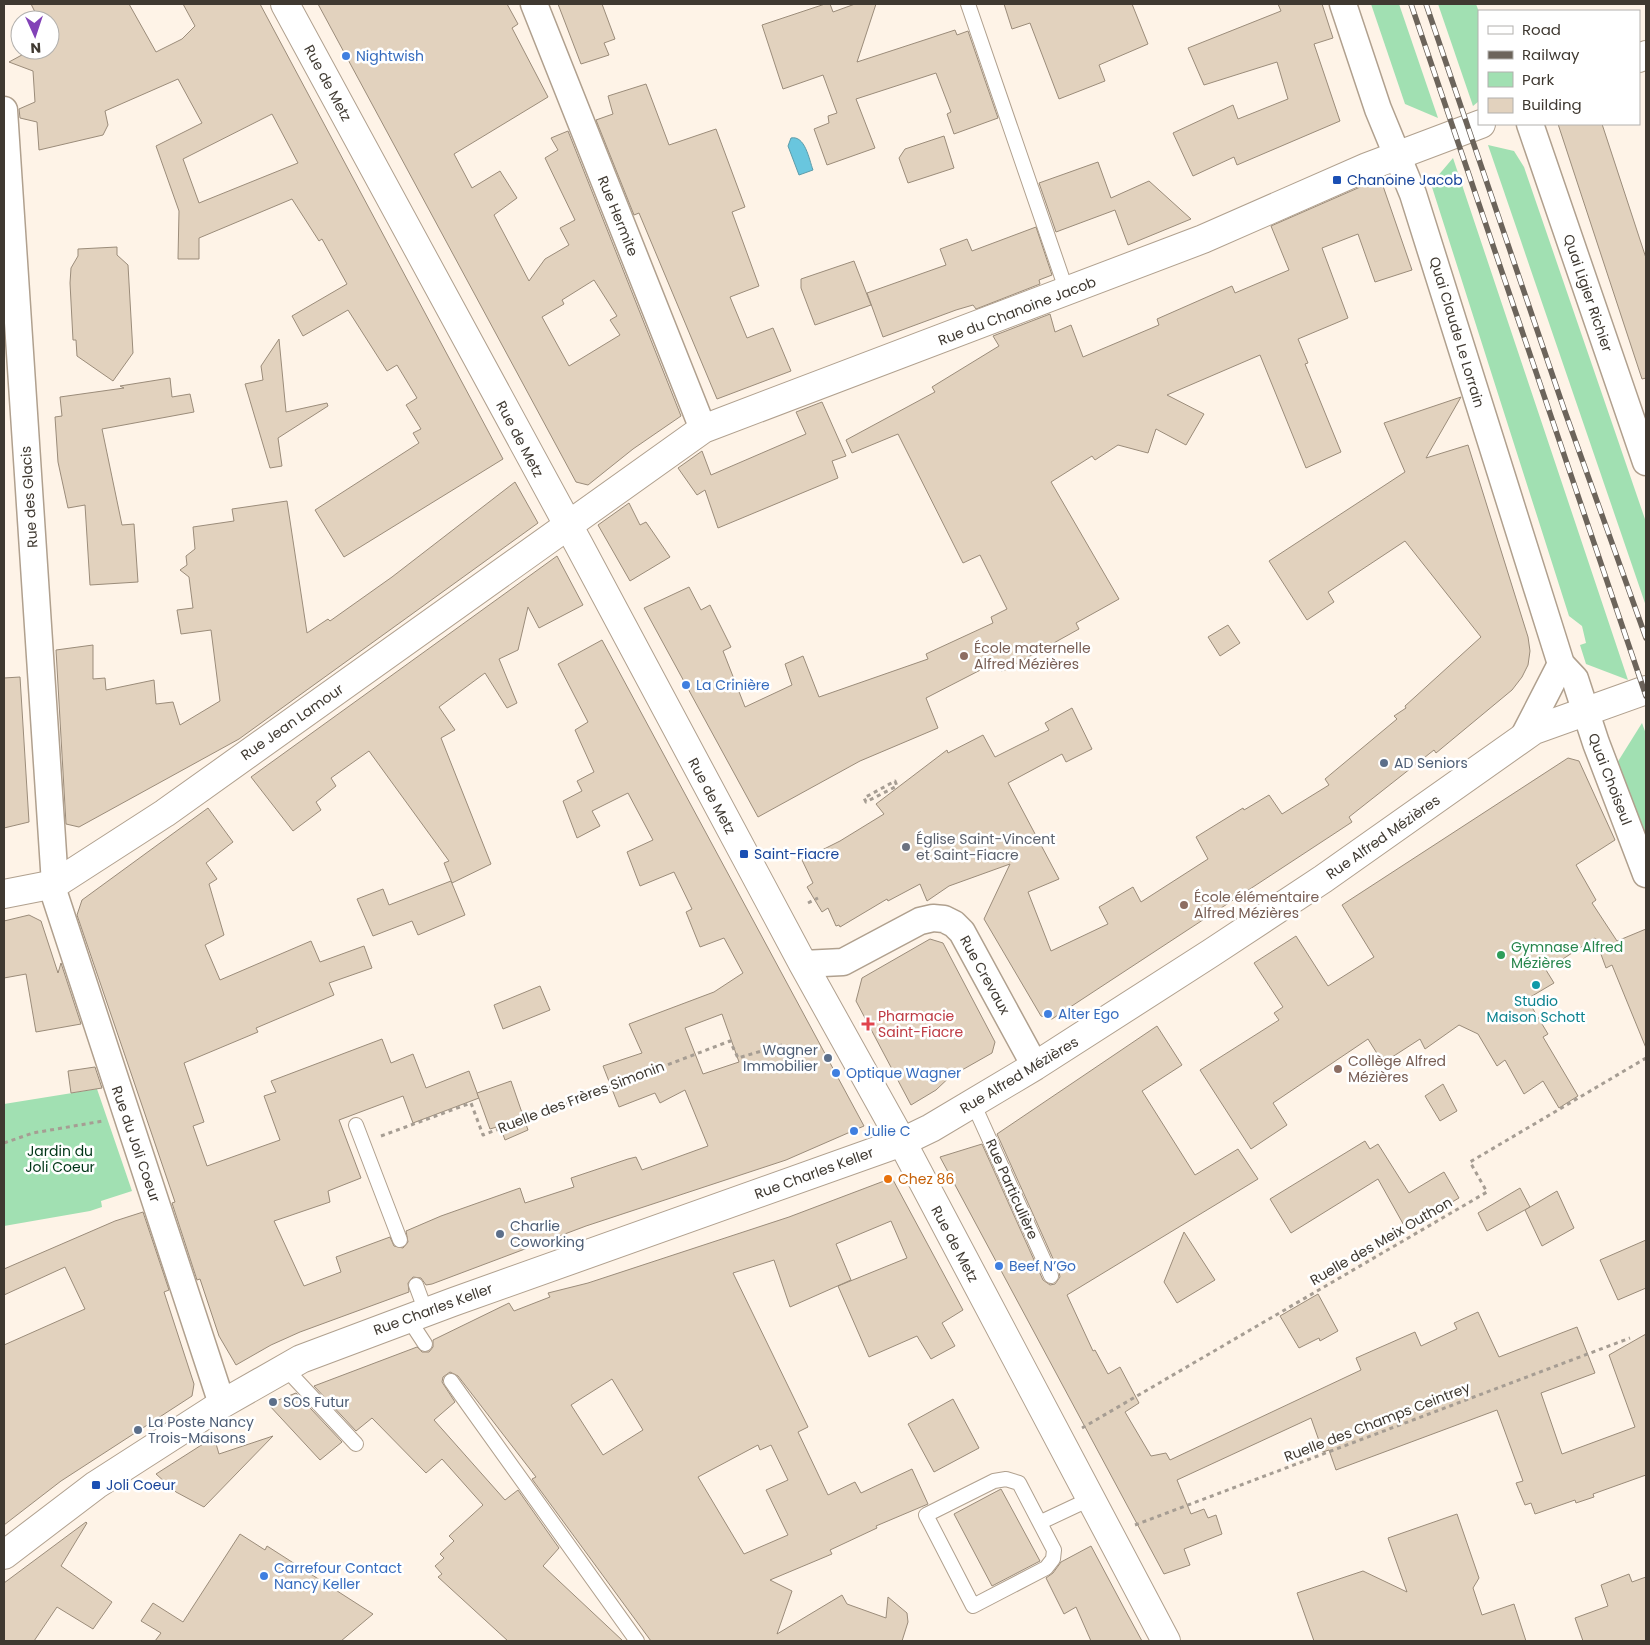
<svg xmlns="http://www.w3.org/2000/svg" width="1650" height="1645" font-family="Poppins,sans-serif">
<style>
.green{fill:#a1e0b2}
.water{fill:#69c6de;stroke:#5c9caa}
.building{fill:#e2d2be;stroke:#9b8c7a;fill-rule:evenodd}
.lines{fill:none;stroke-linecap:round;stroke-linejoin:round}
.lane-casing{stroke:#b0a08e;stroke-width:16}
.street-casing{stroke:#b0a08e;stroke-width:29}
.secondary-casing{stroke:#b0a08e;stroke-width:30}
.path{stroke:#a69d93;stroke-width:3;stroke-dasharray:4 4;stroke-linecap:butt}
.lane{stroke:#fff;stroke-width:14}
.street{stroke:#fff;stroke-width:26}
.secondary{stroke:#fff;stroke-width:28}
.rail-casing{stroke:#6c645b;stroke-width:5.5}
.rail{stroke:#fff;stroke-width:4;stroke-dasharray:11;stroke-linecap:butt}
.shop-dot{fill:#3f7fe0;stroke:#fff;stroke-width:2}
.transit-dot{fill:#1a4fb4;stroke:#fff;stroke-width:2}
.education-dot{fill:#8d6e63;stroke:#fff;stroke-width:2}
.service-dot{fill:#5c6f8a;stroke:#fff;stroke-width:2}
.worship-dot{fill:#6b7280;stroke:#fff;stroke-width:2}
.leisure-dot{fill:#2e9e5b;stroke:#fff;stroke-width:2}
.culture-dot{fill:#0f9aa8;stroke:#fff;stroke-width:2}
.health-dot{fill:#e0444e;stroke:#fff;stroke-width:2}
.food-dot{fill:#e8710a;stroke:#fff;stroke-width:2}
.labels{text-anchor:middle;stroke-width:5;stroke-linejoin:round;paint-order:stroke}
.shop-label{font-size:14px;fill:#366cbe;stroke:#fff;text-anchor:start}
.street-label{font-size:14px;fill:#3f3931;stroke:#fff}
.transit-label{font-size:14px;fill:#164399;stroke:#fff;text-anchor:start}
.education-label{font-size:14px;fill:#785e54;stroke:#fff;text-anchor:start}
.service-label{font-size:14px;fill:#4e5e75;stroke:#fff;text-anchor:start}
.worship-label{font-size:14px;fill:#5b616d;stroke:#fff;text-anchor:start}
.leisure-label{font-size:14px;fill:#27864d;stroke:#fff;text-anchor:start}
.culture-label{font-size:14px;fill:#0d838f;stroke:#fff}
.health-label{font-size:14px;fill:#be3a42;stroke:#fff;text-anchor:start}
.park-label{font-size:14px;fill:#003517;stroke:#fff}
.food-label{font-size:14px;fill:#c56008;stroke:#fff;text-anchor:start}
</style>
<rect width="100%" height="100%" fill="#fef3e7"/>
<!-- green -->
<g class="green">
<path d="M1371 4H1399L1438 118 1405 104Z"/>
<path d="M1438 4H1476L1479 12V101L1473 106Z"/>
<path d="M1488 145 1514 151 1524 167 1646 522V606Z"/>
<path d="M1453 158 1628 680 1586 664 1580 645 1586 643 1582 626 1569 616 1431 184Z"/>
<path d="M1642 723 1646 734V842L1617 763Z"/>
<path d="M97 1089 132 1191 101 1201 102 1207 90 1211 4 1226V1104Z"/>
</g>
<!-- water -->
<path class="water" d="M791 138C805 135 809 159 813 170L799 175 788 146Z"/>
<!-- building -->
<g class="building">
<path d="M31 4H129L156 52 182 39 195 26 183 4H260L503 459 344 557 315 510 419 443 413 433 421 429 406 405 417 398 397 365 387 371 348 310 303 336 292 316 347 284 322 239 319 241 292 199 199 238V259H178L179 211 156 146 202 123 178 79 105 111 108 125 103 135 39 150 37 122 20 118 19 109 35 102 33 71 9 62 31 50H50V20H29V17L36 14ZM272 114 298 163 199 203 183 159Z"/>
<path d="M318 4H507L518 24 512 28 548 97 454 154 472 188 500 171 517 198 494 215 529 281 545 259 569 245 560 228 575 220 545 158 558 150 551 138 568 131 681 416 633 449 588 485 576 482ZM594 280 617 316 610 320 620 335 569 366 542 317 564 304 562 300Z"/>
<path d="M558 4H602L615 39 604 43 609 55 581 64Z"/>
<path d="M825 4H830L833 12 855 4H876L857 62 955 30 957 35 968 31 998 118 954 134 947 114 951 112 936 73 856 99 875 148 827 165 814 129 829 123 828 116 837 113 823 75 783 89 762 25Z"/>
<path d="M1004 4H1132L1148 44 1099 65 1105 81 1059 99 1030 23 1012 29Z"/>
<path d="M1278 4H1322L1333 38 1314 44 1340 121 1237 165 1234 157 1193 176 1173 133 1233 105 1238 119 1288 99 1277 62 1204 85 1188 48 1281 11Z"/>
<path d="M646 84 669 145 716 129 745 207 732 212 759 286 730 297 747 338 773 328 791 371 717 399 639 213 634 215 596 120 613 114 608 96Z"/>
<path d="M1558 124H1602L1646 258V378L1642 379Z"/>
<path d="M944 136 954 168 908 183 899 158 905 149Z"/>
<path d="M1098 162 1111 198 1149 181 1191 219 1128 245 1115 210 1056 232 1039 183Z"/>
<path d="M1374 181 1383 186 1412 270 1375 282 1358 234 1322 248 1348 318 1298 339 1308 363 1305 364 1341 452 1306 468 1260 355 1167 395 1204 414 1186 445 1156 429 1148 453 1118 445 1095 460 1092 456 1051 482 1119 599 1076 623 1079 629 1005 670 1001 671 996 662 926 698 938 728 860 761 758 817 644 608 689 587 701 610 710 605 731 647 723 651 745 707 792 685 785 664 803 656 819 697 928 659 926 654 993 623 991 617 1007 609 980 555 963 563 898 434 852 453 846 440 935 392 932 387 999 346 993 336 1050 314 1055 332 1071 325 1083 357 1159 325 1157 319 1232 286 1235 293 1289 270 1271 226Z"/>
<path d="M1036 227 1052 275 1039 280 1040 284 976 309 973 305 956 310 883 337 867 293 946 265 940 249 967 239 972 251Z"/>
<path d="M117 247V255L128 265 133 353 113 381 77 356 76 340H73L70 283 71 268 78 256V249Z"/>
<path d="M854 261 871 305 815 325 801 288V279Z"/>
<path d="M279 339 286 412 327 403 328 406 278 438 282 466 270 468 245 384 263 380 261 366Z"/>
<path d="M170 378 172 397 190 394 194 412 102 429 122 525 134 524 138 582 90 585 85 505 68 508 58 462 55 417 62 416 60 397 124 388 120 386Z"/>
<path d="M1461 397 1426 458 1468 445 1528 637 1530 651 1528 665 1522 677 1512 690 1436 753 1434 750 1349 817 1352 822 1052 1019 1041 1016 984 919 1010 864 949 886 927 901 920 884 888 901 887 899 840 927 839 925 836 926 828 908 822 912 807 887 813 883 802 860 840 841 884 814 876 804 947 750 948 753 983 735 995 757 1049 730 1045 723 1072 708 1092 749 1066 762 1062 754 1008 783 1059 879 1028 892 1051 951 1108 924 1099 907 1133 887 1141 902 1208 859 1196 837 1243 808 1244 810 1269 795 1282 814 1329 785 1325 779 1397 719 1394 716 1406 708 1405 706 1481 637 1405 541 1328 592 1334 602 1307 620 1269 561 1405 472 1384 423Z"/>
<path d="M822 402 846 456 832 461 838 478 718 528 705 490 697 495 678 468 702 451 711 475 806 434 796 412Z"/>
<path d="M515 482 538 523 239 739 79 827 66 824 56 650 93 645V679L105 678 106 690 154 680 156 704 173 702 180 725 220 701 211 630 181 634 177 610 193 608 189 577 180 570 187 565 186 556 195 549 193 527 234 521 232 509 287 501 307 633 328 619 330 621 392 577Z"/>
<path d="M629 503 640 525 646 522 670 557 630 581 598 525Z"/>
<path d="M557 556 583 605 539 628 528 607 518 650 499 659 517 703 507 708 485 673 439 707 455 730 441 738 491 864 452 883 444 863 449 861 369 751 331 778 336 786 316 802 321 810 293 831 251 777Z"/>
<path d="M1228 625 1240 643 1220 656 1208 637Z"/>
<path d="M602 640 864 1126 786 1160 586 1226 432 1284 426 1285 421 1278 413 1277 408 1283 409 1292 300 1332 271 1345 236 1365 219 1336 200 1279 197 1280 172 1203 175 1202 77 915 82 900 208 808 233 842 206 863 217 879 209 884 224 935 205 945 220 980 311 941 320 962 364 946 372 968 329 983 334 995 256 1028 258 1032 184 1063 204 1122 193 1126 207 1166 280 1140 264 1096 276 1092 271 1081 382 1039 391 1063 413 1054 426 1088 469 1071 479 1098 413 1123 403 1096 339 1120 361 1178 328 1191 330 1202 274 1221 304 1286 341 1272 336 1257 390 1237 394 1246 403 1248 408 1242 406 1231 441 1216 520 1188 525 1203 574 1187 571 1178 628 1159 636 1157 642 1170 708 1146 685 1090 660 1103 655 1093 619 1107 603 1066 642 1053 629 1024 714 992 743 973 724 938 700 947 686 912 692 909 674 872 640 886 627 852 653 840 628 793 592 811 600 826 577 838 563 801 582 791 577 781 594 772 575 730 588 722 558 664ZM722 1014 739 1062 703 1074 685 1028Z"/>
<path d="M20 677 29 822 4 828V678Z"/>
<path d="M1568 758 1579 761 1615 840 1576 865 1596 900 1592 903 1617 941 1646 929V1048L1612 965 1606 968 1595 938 1546 970 1554 983 1527 999 1548 1034 1543 1037 1578 1096 1559 1108 1543 1081 1524 1094 1505 1060 1497 1066 1478 1034 1459 1025 1425 1049 1420 1039 1383 1063 1368 1039 1273 1103 1287 1125 1251 1149 1200 1070 1279 1020 1274 1013 1283 1007 1254 963 1296 936 1328 986 1374 957 1342 905Z"/>
<path d="M451 881 465 915 418 935 412 921 373 936 357 899 383 889 389 905Z"/>
<path d="M29 915 41 921 58 973 61 963 81 1024 36 1032 26 974 4 978V921Z"/>
<path d="M930 939 943 943 995 1042 992 1053 962 1070H957L936 1090 911 1105 856 1001 862 978Z"/>
<path d="M540 986 550 1010 503 1029 494 1005Z"/>
<path d="M1157 1026 1182 1065 1142 1091 1195 1175 1238 1149 1258 1179 1067 1295 1093 1351 1095 1350 1108 1374 1120 1367 1139 1403 1125 1412 1151 1456 1166 1453 1170 1460 1361 1370 1356 1358 1415 1332 1421 1346 1457 1329 1454 1323 1478 1312 1499 1357 1577 1327 1595 1373 1541 1393 1562 1454 1635 1427 1609 1355 1646 1334V1475L1593 1494 1594 1497 1576 1503 1575 1500 1535 1514 1531 1503 1525 1505 1516 1483 1523 1481 1497 1410 1336 1470 1329 1450 1323 1452 1311 1418 1177 1480 1191 1514 1204 1509 1208 1518 1216 1515 1222 1534 1184 1549 1190 1565 1164 1574 940 1157 982 1144 1043 1280 1050 1285 1055 1284 1060 1277 1059 1272 997 1134Z"/>
<path d="M95 1067 102 1088 71 1093 68 1071Z"/>
<path d="M511 1081 528 1130 505 1140 500 1126 490 1129 477 1093Z"/>
<path d="M1443 1084 1457 1111 1440 1121 1425 1096Z"/>
<path d="M1365 1141 1370 1149 1378 1144 1409 1193 1444 1172 1459 1198 1406 1229 1378 1179 1291 1233 1270 1199Z"/>
<path d="M892 1178 963 1310 942 1323 955 1346 931 1359 917 1336 869 1357 838 1286 907 1258 891 1221 836 1244 851 1280 790 1307 774 1260 733 1273 808 1427 798 1432 828 1495 855 1482 861 1493 912 1469 928 1504 876 1526 877 1528 830 1550 832 1554 770 1580 792 1591 777 1634 842 1595 847 1604 886 1618 888 1597 907 1613 908 1622 902 1641H651L532 1479 536 1477 458 1376 450 1372 443 1377 442 1382 455 1402 434 1420 505 1500 518 1490 559 1548 543 1566 623 1641H508L438 1577 442 1574 435 1566 444 1558 440 1554 454 1541 449 1536 483 1505 442 1459 426 1473 372 1418 356 1431 314 1386 417 1347 422 1352H429L433 1347V1340L509 1303 514 1311 550 1297 548 1293 588 1283 789 1217ZM612 1379 643 1430 603 1455 571 1405ZM758 1445 760 1450 771 1445 788 1480 766 1490 788 1535 744 1554 698 1477Z"/>
<path d="M1520 1188 1530 1207 1487 1231 1478 1213Z"/>
<path d="M1557 1191 1574 1228 1542 1246 1525 1210Z"/>
<path d="M143 1212 169 1290 164 1292 194 1384 192 1396 61 1481 4 1525V1345L85 1309 65 1267 4 1295V1269L115 1221Z"/>
<path d="M1184 1232 1215 1280 1177 1303 1164 1282Z"/>
<path d="M1646 1240V1288L1618 1300 1600 1260Z"/>
<path d="M1318 1294 1338 1331 1320 1341 1319 1338 1299 1348 1280 1316Z"/>
<path d="M296 1393 342 1442 320 1460 268 1404Z"/>
<path d="M953 1399 979 1448 934 1472 908 1424Z"/>
<path d="M273 1436 204 1507 176 1492 156 1474 214 1437 219 1454Z"/>
<path d="M1001 1489 1040 1561 992 1586 954 1514Z"/>
<path d="M1457 1514 1479 1578 1473 1588 1482 1615 1514 1604 1526 1641H1314L1297 1593 1363 1571 1407 1592 1388 1538Z"/>
<path d="M86 1522 87 1523 61 1566 112 1602 93 1629 57 1607 34 1641H4V1583Z"/>
<path d="M240 1534 265 1550 267 1546 373 1614 341 1641H155L161 1633 141 1621 153 1603 183 1622Z"/>
<path d="M1091 1546 1124 1608 1142 1641H1091L1076 1607 1064 1614 1046 1578 1053 1573 1061 1562Z"/>
<path d="M1629 1574 1632 1582 1646 1577V1641H1583L1575 1618 1608 1606 1601 1585Z"/>
</g>
<g class="lines">
<!-- lane casing -->
<g class="lane-casing">
<g id="lane">
<path d="M968 4 1067 292"/>
<path d="M973 1103 1051 1276"/>
<path d="M356 1125 400 1240"/>
<path d="M416 1285 426 1312"/>
<path d="M408 1318 425 1344"/>
<path d="M285 1368 356 1444"/>
<path d="M451 1381 637 1641"/>
<path d="M1006 1479 1019 1483 1054 1550 1053 1559 1046 1568 973 1606 926 1515 994 1481Z"/>
<path d="M1041 1522 1090 1499"/>
</g>
</g>
<!-- street casing -->
<g class="street-casing">
<g id="street">
<path d="M534 4 703 429"/>
<path d="M1343 4 1378 109 1413 194 1561 664 1575 679 1596 743 1646 874"/>
<path d="M4 110 55 884 54 893 222 1404"/>
<path d="M1530 124 1646 462"/>
<path d="M1524 736 1561 664"/>
<path d="M803 964 843 962 920 921 933 918 944 919 954 924 962 932 1035 1066"/>
</g>
</g>
<!-- secondary casing -->
<g class="secondary-casing">
<g id="secondary">
<path d="M285 4 579 545 803 964 902 1142 1166 1641"/>
<path d="M1639 58 1646 55"/>
<path d="M4 894 55 884 165 813 703 429 1203 239 1367 167 1481 124"/>
<path d="M4 1555 96 1485 222 1404 301 1359 453 1302 902 1142 931 1128 1035 1066 1211 953 1323 879 1534 730 1646 690"/>
</g>
</g>
<!-- path -->
<g class="path">
<path d="M895 781 897 786 866 802 864 798Z"/>
<path d="M808 903 818 898"/>
<path d="M381 1136 471 1103 483 1135 730 1041 738 1058 782 1045"/>
<path d="M4 1143 33 1133 103 1121"/>
<path d="M1082 1428 1487 1192 1470 1162 1646 1058"/>
<path d="M1135 1525 1630 1338"/>
</g>
<!-- lane -->
<use href="#lane" class="lane"/>
<!-- street -->
<use href="#street" class="street"/>
<!-- secondary -->
<use href="#secondary" class="secondary"/>
<!-- rail casing -->
<g class="rail-casing">
<g id="rail">
<path d="M1411 4 1646 696"/>
<path d="M1426 4 1564 409 1646 638"/>
</g>
</g>
<!-- rail -->
<use href="#rail" class="rail"/>
</g>
<!-- markers -->
<g class="shop-dot">
<circle cx="346" cy="56" r="5"/>
<circle cx="686" cy="685" r="5"/>
<circle cx="1048" cy="1014" r="5"/>
<circle cx="836" cy="1073" r="5"/>
<circle cx="854" cy="1131" r="5"/>
<circle cx="999" cy="1266" r="5"/>
<circle cx="264" cy="1576" r="5"/>
</g>
<g class="transit-dot">
<rect x="1332" y="175" width="10" height="10" rx="2.5"/>
<rect x="739" y="849" width="10" height="10" rx="2.5"/>
<rect x="91" y="1480" width="10" height="10" rx="2.5"/>
</g>
<g class="education-dot">
<circle cx="964" cy="656" r="5"/>
<circle cx="1184" cy="905" r="5"/>
<circle cx="1338" cy="1069" r="5"/>
</g>
<g class="service-dot">
<circle cx="1384" cy="763" r="5"/>
<circle cx="828" cy="1058" r="5"/>
<circle cx="500" cy="1234" r="5"/>
<circle cx="273" cy="1402" r="5"/>
<circle cx="138" cy="1430" r="5"/>
</g>
<circle class="worship-dot" cx="906" cy="847" r="5"/>
<circle class="leisure-dot" cx="1501" cy="955" r="5"/>
<circle class="culture-dot" cx="1536" cy="985" r="5"/>
<path class="health-dot" d="M865.5 1016.5h5v5h5v5h-5v5h-5v-5h-5v-5h5z"/>
<circle class="food-dot" cx="888" cy="1179" r="5"/>
<g class="labels">
<!-- shop labels -->
<g class="shop-label">
<text x="356" y="61">Nightwish</text>
<text x="696" y="690">La Crinière</text>
<text x="1058" y="1019">Alter Ego</text>
<text x="846" y="1078">Optique Wagner</text>
<text x="864" y="1136">Julie C</text>
<text x="1009" y="1271">Beef N’Go</text>
<text x="274" y="1573">Carrefour Contact<tspan x="274" dy="16">Nancy Keller</tspan></text>
</g>
<!-- street labels -->
<g class="street-label">
<text transform="translate(328 83) rotate(62)" y="5">Rue de Metz</text>
<text transform="translate(618 216) rotate(68)" y="5">Rue Hermite</text>
<text transform="translate(1588 293) rotate(71)" y="5">Quai Ligier Richier</text>
<text transform="translate(1017 311) rotate(-21)" y="5">Rue du Chanoine Jacob</text>
<text transform="translate(1457 332) rotate(73)" y="5">Quai Claude Le Lorrain</text>
<text transform="translate(520 439) rotate(62)" y="5">Rue de Metz</text>
<text transform="translate(29 497) rotate(-94)" y="5">Rue des Glacis</text>
<text transform="translate(292 722) rotate(-35)" y="5">Rue Jean Lamour</text>
<text transform="translate(1610 779) rotate(69)" y="5">Quai Choiseul</text>
<text transform="translate(712 796) rotate(62)" y="5">Rue de Metz</text>
<text transform="translate(1383 837) rotate(-35)" y="5">Rue Alfred Mézières</text>
<text transform="translate(985 975) rotate(61)" y="5">Rue Crevaux</text>
<text transform="translate(1019 1075) rotate(-31)" y="5">Rue Alfred Mézières</text>
<text transform="translate(581 1097) rotate(-21)" y="5">Ruelle des Frères Simonin</text>
<text transform="translate(136 1144) rotate(71)" y="5">Rue du Joli Coeur</text>
<text transform="translate(814 1173) rotate(-20)" y="5">Rue Charles Keller</text>
<text transform="translate(1012 1189) rotate(66)" y="5">Rue Particulière</text>
<text transform="translate(1381 1241) rotate(-30)" y="5">Ruelle des Meix Outhon</text>
<text transform="translate(955 1244) rotate(62)" y="5">Rue de Metz</text>
<text transform="translate(433 1309) rotate(-20)" y="5">Rue Charles Keller</text>
<text transform="translate(1377 1422) rotate(-21)" y="5">Ruelle des Champs Ceintrey</text>
</g>
<!-- transit labels -->
<g class="transit-label">
<text x="1347" y="185">Chanoine Jacob</text>
<text x="754" y="859">Saint-Fiacre</text>
<text x="106" y="1490">Joli Coeur</text>
</g>
<!-- education labels -->
<g class="education-label">
<text x="974" y="653">École maternelle<tspan x="974" dy="16">Alfred Mézières</tspan></text>
<text x="1194" y="902">École élémentaire<tspan x="1194" dy="16">Alfred Mézières</tspan></text>
<text x="1348" y="1066">Collège Alfred<tspan x="1348" dy="16">Mézières</tspan></text>
</g>
<!-- service labels -->
<g class="service-label">
<text x="1394" y="768">AD Seniors</text>
<text x="818" y="1055" text-anchor="end">Wagner<tspan x="818" dy="16">Immobilier</tspan></text>
<text x="510" y="1231">Charlie<tspan x="510" dy="16">Coworking</tspan></text>
<text x="283" y="1407">SOS Futur</text>
<text x="148" y="1427">La Poste Nancy<tspan x="148" dy="16">Trois-Maisons</tspan></text>
</g>
<!-- worship labels -->
<g class="worship-label">
<text x="916" y="844">Église Saint-Vincent<tspan x="916" dy="16">et Saint-Fiacre</tspan></text>
</g>
<!-- leisure labels -->
<g class="leisure-label">
<text x="1511" y="952">Gymnase Alfred<tspan x="1511" dy="16">Mézières</tspan></text>
</g>
<!-- culture labels -->
<g class="culture-label">
<text x="1536" y="1006">Studio<tspan x="1536" dy="16">Maison Schott</tspan></text>
</g>
<!-- health labels -->
<g class="health-label">
<text x="878" y="1021">Pharmacie<tspan x="878" dy="16">Saint-Fiacre</tspan></text>
</g>
<!-- park labels -->
<g class="park-label">
<text x="60" y="1156">Jardin du<tspan x="60" dy="16">Joli Coeur</tspan></text>
</g>
<!-- food labels -->
<g class="food-label">
<text x="898" y="1184">Chez 86</text>
</g>
</g>
<!-- border -->
<rect width="1650" height="1645" fill="none" stroke="#3f3931" stroke-width="10"/>
<!-- legend -->
<rect x="1478" y="10" width="162" height="115" fill="#ffffff" stroke="#b2b0ad"/>
<rect x="1488" y="26" width="25" height="8" fill="#ffffff" stroke="#b2b0ad"/>
<text x="1522" y="35" font-size="15" fill="#3f3931">Road</text>
<rect x="1488" y="51" width="25" height="8" fill="#6c645b" stroke="#b2b0ad"/>
<text x="1522" y="60" font-size="15" fill="#3f3931">Railway</text>
<rect x="1488" y="72" width="25" height="15" fill="#a1e0b2" stroke="#b2b0ad"/>
<text x="1522" y="85" font-size="15" fill="#3f3931">Park</text>
<rect x="1488" y="98" width="25" height="15" fill="#e2d2be" stroke="#b2b0ad"/>
<text x="1522" y="110" font-size="15" fill="#3f3931">Building</text>
<!-- north arrow -->
<g transform="translate(35 35) rotate(177)"><circle r="24" fill="#ffffff" stroke="#b2b0ad"/>
<path d="M0-4L9 19L0 12L-9 19Z" fill="#8242b7"/>
<text y="-8" font-size="14" font-weight="bold" text-anchor="middle" fill="#3f3931">N</text>
</g>
</svg>
